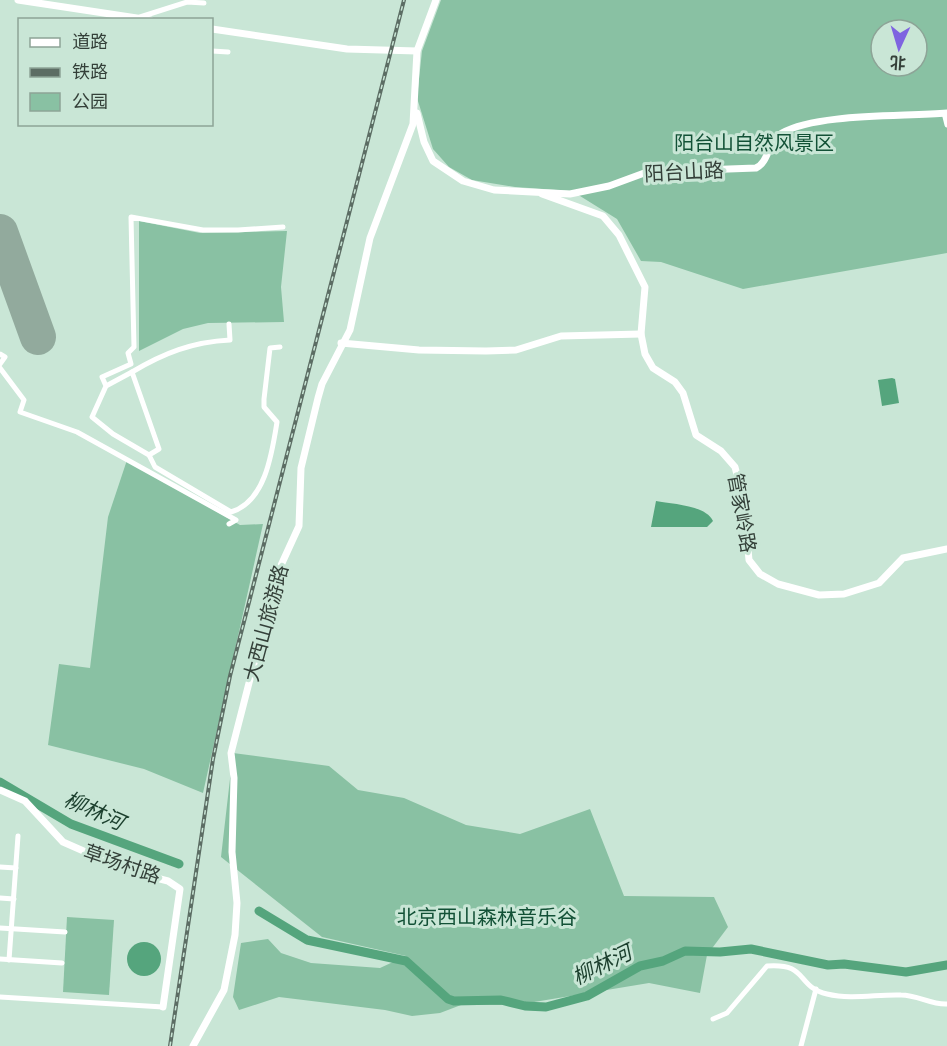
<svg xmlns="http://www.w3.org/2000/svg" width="947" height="1046" font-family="Manrope,'Noto Sans SC',sans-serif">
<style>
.green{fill:#89c1a3;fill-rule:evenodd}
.water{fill:#55a57d}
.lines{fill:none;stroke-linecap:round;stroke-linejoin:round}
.river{stroke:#55a57d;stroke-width:9}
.runway{stroke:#92aa9d;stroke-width:36}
.minor{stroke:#fff;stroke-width:5}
.tertiary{stroke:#fff;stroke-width:7}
.rail-casing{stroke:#5c6d64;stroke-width:4}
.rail{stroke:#c9e6d6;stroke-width:1.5;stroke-dasharray:4.5;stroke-linecap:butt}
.labels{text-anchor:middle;stroke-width:6;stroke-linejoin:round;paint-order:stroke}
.park-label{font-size:20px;fill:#125136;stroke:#c9e6d6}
.street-label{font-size:20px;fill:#344039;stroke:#c9e6d6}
.water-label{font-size:21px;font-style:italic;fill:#1b3f2d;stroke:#c9e6d6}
</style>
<rect width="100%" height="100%" fill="#c9e6d6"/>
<!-- green -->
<g class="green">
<path d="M441 0H947V253L743 289 661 262 641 261 617 219 572 191 515 187 472 180 449 167 433 149 417 98 422 51ZM881 30H917V66H881Z"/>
<path d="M139 221 200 233 287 231 281 287 284 322 208 323 183 329 139 351Z"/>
<path d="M127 460 240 525 263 524 203 793 144 769 48 745 59 664 90 668 108 517Z"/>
<path d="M233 753 329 766 358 790 404 798 466 825 520 834 590 809 624 896 714 897 728 927 707 955 700 993 649 983 516 1005H461L440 1013 412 1016 385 1010 279 997 239 1010 233 997 241 943 268 939 281 953 311 963 380 968 406 956 322 937 221 857Z"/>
<path d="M67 917 114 920 109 995 63 992Z"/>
</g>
<!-- water -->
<g class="water">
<path d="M892 378 895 379 899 403 882 406 878 380Z"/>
<path d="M656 501C671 504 706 505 713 521L707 527H651Z"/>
<circle cx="144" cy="959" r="17"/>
</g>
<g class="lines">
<!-- river -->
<g class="river">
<path d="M0 782 71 824 179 864"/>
<path d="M259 911 307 940 406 961 448 999 454 1001 501 1000 525 1006 546 1007 587 996 640 966 663 961 685 951 720 952 751 949 828 965 844 964 906 972 947 965"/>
</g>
<!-- runway -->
<path class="runway" d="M0 232 38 337"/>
<!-- minor -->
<g class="minor">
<path d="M140 17 187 2 204 3"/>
<path d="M212 51 228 52"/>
<path d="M944 113 947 125"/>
<path d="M0 354 5 357 0 364"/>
<path d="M0 368 24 400 20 412 77 432 236 520 229 524"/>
<path d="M132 372C164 353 192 342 230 340L229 324"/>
<path d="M106 386 132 372 159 449 149 455 113 434 92 417 106 386 102 377 131 364 128 353 134 347 131 217 203 230H238L283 227"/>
<path d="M149 455 155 467 231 512C265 502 272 454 277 422L264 407V399L270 348 280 347"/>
<path d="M0 867 16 868"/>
<path d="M0 898 14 899"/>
<path d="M0 928 65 932"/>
<path d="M0 959 62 963"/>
<path d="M9 960 18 836"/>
<path d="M0 997 163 1007"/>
<path d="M713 1019 727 1013 767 966C809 963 795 986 827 994 852 1000 877 994 901 995 918 995 931 1005 947 1004"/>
<path d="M801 1046 816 989"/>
</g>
<!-- tertiary -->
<g class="tertiary">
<path d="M18 0 150 20"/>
<path d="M212 29 347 49 417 51"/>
<path d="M417 113 424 142 433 161 463 181 494 190 570 194 609 186 647 172 756 168C770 161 767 141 782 133 817 113 904 117 947 113"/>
<path d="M542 194 603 216 619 235 645 287 641 334 645 354 653 368 675 382 683 393 696 435 721 451 735 467 743 498 749 560 760 574 778 584 819 595 844 594 879 583 903 558 947 549"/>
<path d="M341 343 419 350 486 351 516 350 561 336 641 334"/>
<path d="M0 790 25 801 63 842 129 871 168 881 180 889 163 1007"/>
<path d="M193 1046 224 990 235 935 237 903 232 852 234 778 231 753 277 574 299 526 301 468 318 398 322 384 350 330 370 238 413 124 417 51 436 0"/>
</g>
<!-- rail casing -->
<g class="rail-casing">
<path id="rail" d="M170 1046 213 759 230 676 404 0"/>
</g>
<!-- rail -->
<use href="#rail" class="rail"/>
</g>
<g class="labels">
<!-- park labels -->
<g class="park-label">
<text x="754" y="150">阳台山自然风景区</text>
<text x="487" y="924">北京西山森林音乐谷</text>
</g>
<!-- street labels -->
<g class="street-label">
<text transform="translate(684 172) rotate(-3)" y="7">阳台山路</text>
<text transform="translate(742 513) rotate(80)" y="7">管家岭路</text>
<text transform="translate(266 623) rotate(-75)" y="7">大西山旅游路</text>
<text transform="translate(122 864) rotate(19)" y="7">草场村路</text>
</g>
<!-- water labels -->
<g class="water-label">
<text transform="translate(94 811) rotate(24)" y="7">柳林河</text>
<text transform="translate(602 965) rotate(-26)" y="7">柳林河</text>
</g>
</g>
<!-- legend -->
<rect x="18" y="18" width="195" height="108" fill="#c9e6d6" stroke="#8da497" stroke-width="1.5"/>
<rect x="30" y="38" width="30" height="9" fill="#ffffff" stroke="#8da497" stroke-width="1.5"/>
<text x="72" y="48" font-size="18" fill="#344039">道路</text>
<rect x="30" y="68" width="30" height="9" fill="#5c6d64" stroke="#8da497" stroke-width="1.5"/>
<text x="72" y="78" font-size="18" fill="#344039">铁路</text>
<rect x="30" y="93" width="30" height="18" fill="#89c1a3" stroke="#8da497" stroke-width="1.5"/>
<text x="72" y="108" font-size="18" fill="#344039">公园</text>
<!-- north arrow -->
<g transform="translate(899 48) rotate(184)"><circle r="28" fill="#c9e6d6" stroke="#8da497" stroke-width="1.5"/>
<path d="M0-4.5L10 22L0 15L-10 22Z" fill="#7e64e0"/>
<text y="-9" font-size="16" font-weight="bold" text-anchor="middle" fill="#344039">北</text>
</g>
</svg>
